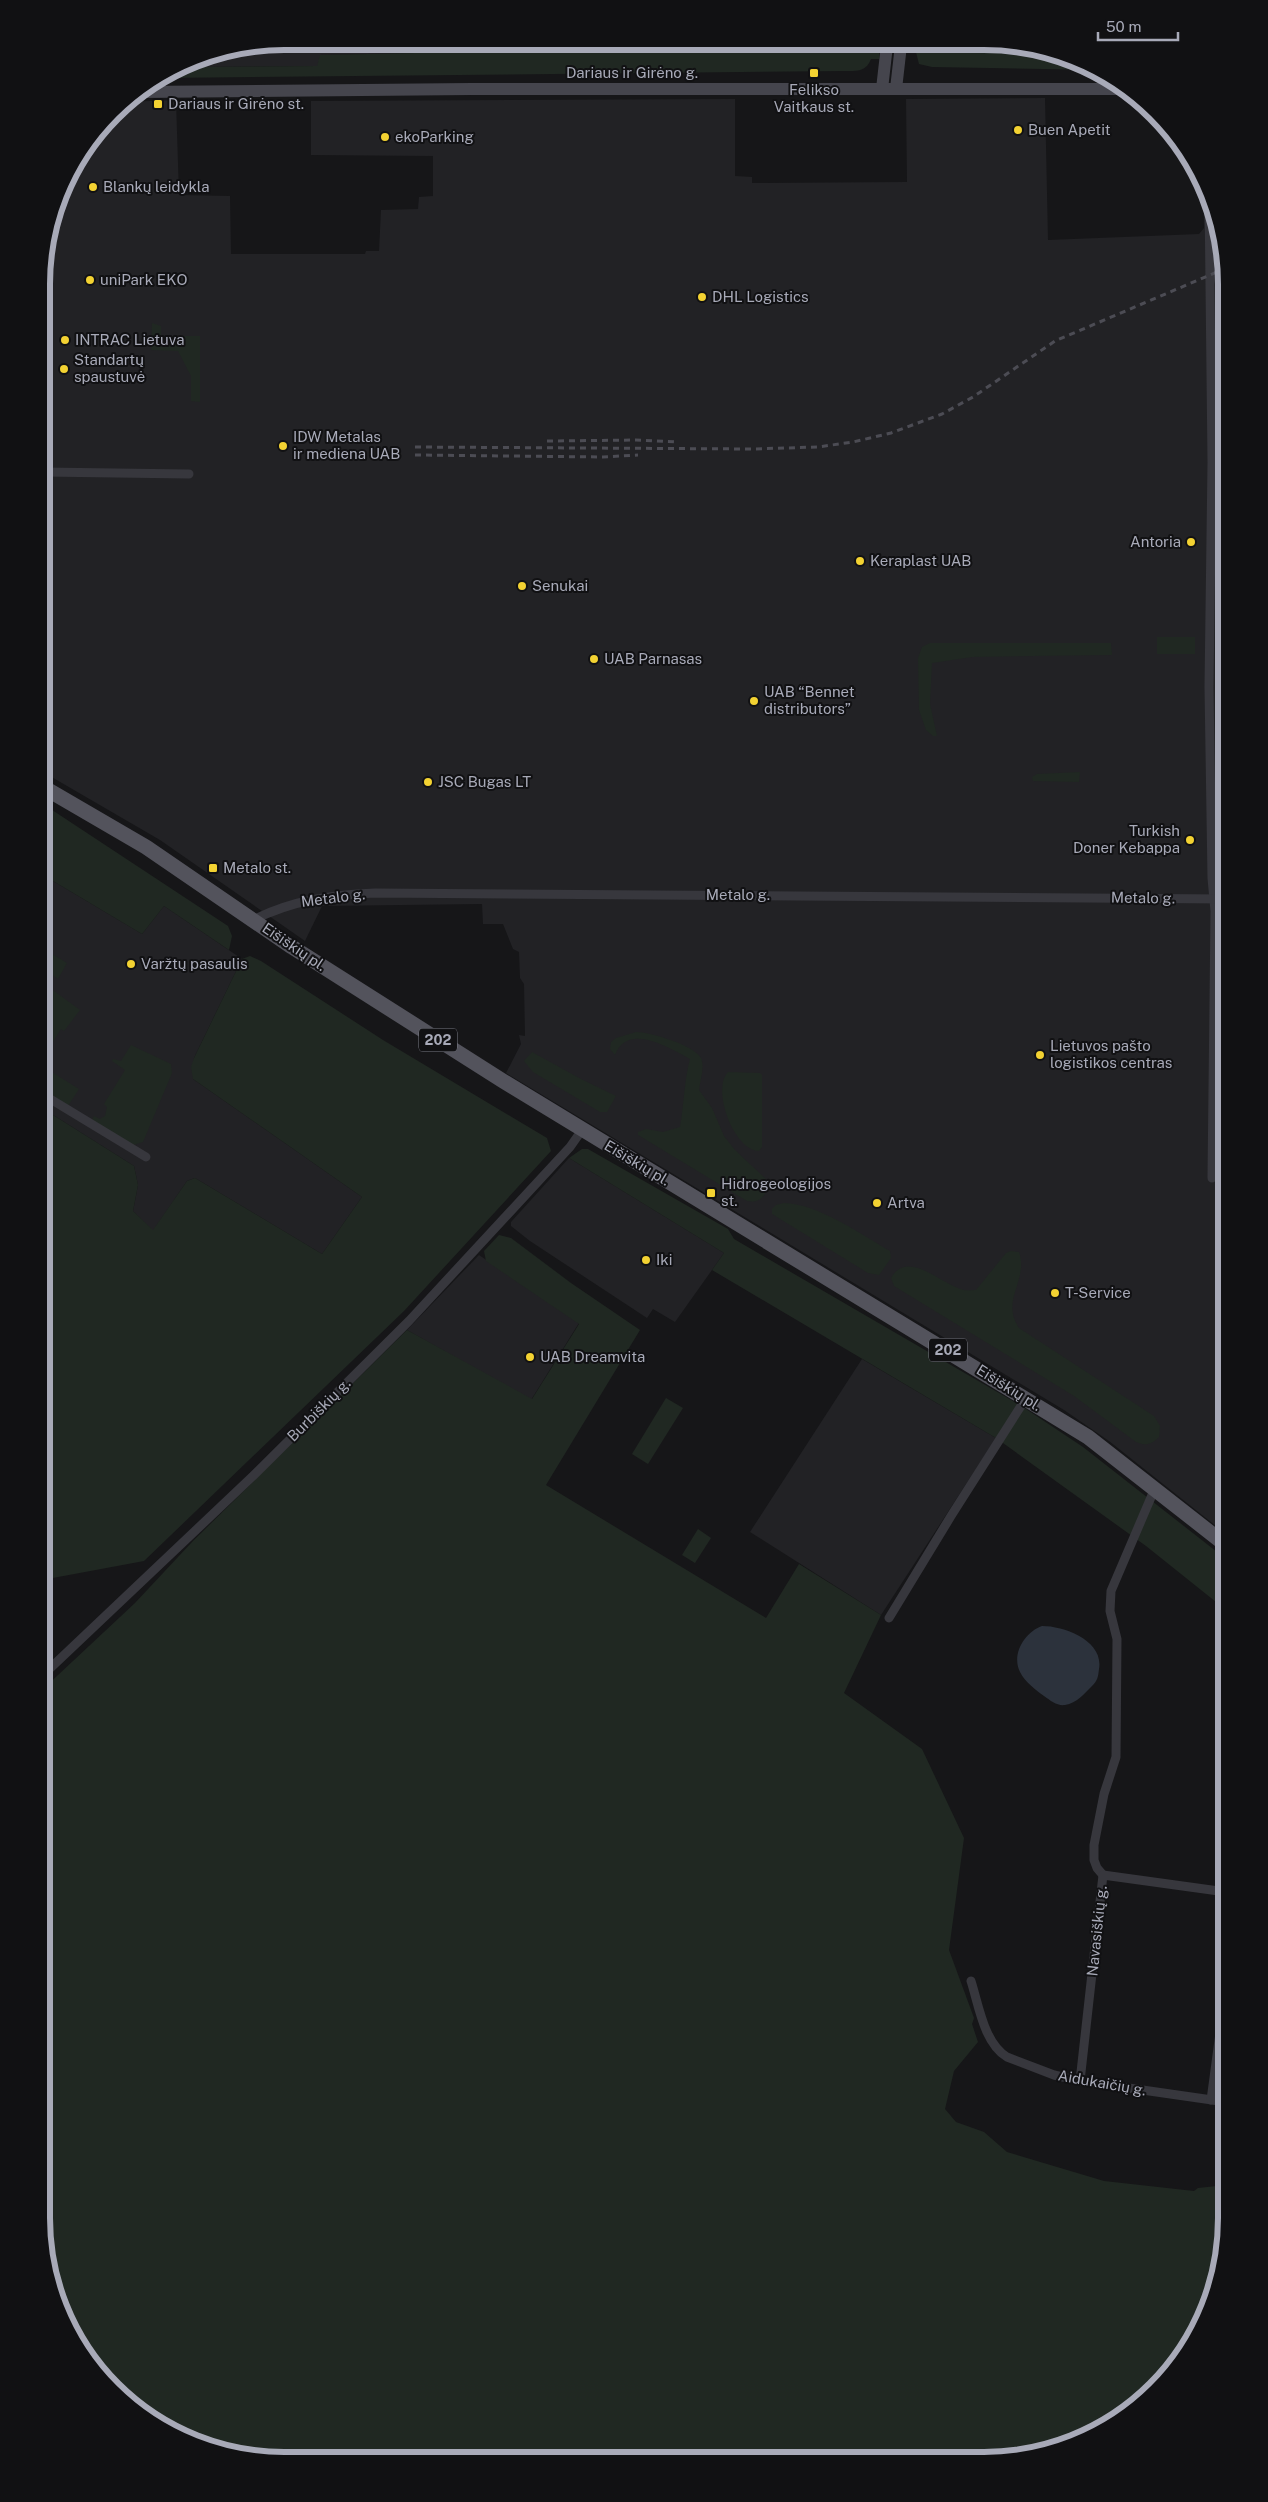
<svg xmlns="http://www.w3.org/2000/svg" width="1268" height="2502" font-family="'Public Sans',sans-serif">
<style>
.built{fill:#222225}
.green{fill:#202822}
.water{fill:#2c323c}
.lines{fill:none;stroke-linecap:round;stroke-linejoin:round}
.street{stroke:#37373d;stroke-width:9}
.secondary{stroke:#45454d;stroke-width:12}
.primary{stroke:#53535c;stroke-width:15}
.rail{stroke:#4c4c54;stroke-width:3;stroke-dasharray:6 5;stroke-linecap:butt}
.poi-dot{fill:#f3d232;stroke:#111113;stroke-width:2}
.labels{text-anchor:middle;stroke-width:4;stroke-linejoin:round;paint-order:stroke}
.shield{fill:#111113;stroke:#7b7c86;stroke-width:1}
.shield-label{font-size:14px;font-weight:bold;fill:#a8aab8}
.street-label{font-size:15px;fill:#a8aab8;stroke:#111113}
.poi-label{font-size:15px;fill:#a8aab8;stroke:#111113;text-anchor:start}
.rim{fill:none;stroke:#a8aab8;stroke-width:6}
</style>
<rect width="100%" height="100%" fill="#161618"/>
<!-- built -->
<g class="built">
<path d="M284 41 513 43V48L509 51 321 55 318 66 199 67V58Z"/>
<path d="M1045 98 1048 240 1199 234 1204 228 1203 184 1214 206 1227 284 1226 1534 1109 1441 1064 1410 506 1073 521 1044 519 1035 525 1036 524 984 520 978 519 952 513 949 503 924H483L482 904 322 906 305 941 160 840 43 772V252L66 176 123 102 176 100 179 195 230 196 231 254H365L366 251H379L381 210 418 209 419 197 433 196V156L311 155V101L735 99V176L752 177V183L907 182 906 99Z"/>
<path d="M43 875 142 934 164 906 242 959 194 1058 193 1079 362 1197 322 1254 195 1178 187 1181 153 1231 133 1211 138 1185 134 1166 42 1108Z"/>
<path d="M569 1158 724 1253 675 1322 653 1309 647 1318 530 1241 511 1226V1222Z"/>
<path d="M479 1255 579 1323 531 1400 407 1330Z"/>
<path d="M862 1359 996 1438 881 1615 750 1532Z"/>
</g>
<!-- green -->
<g class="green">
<path d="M513 43 880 45 879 59H871C866 72 857 71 844 71L162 78 191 60 199 58V67L317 66 320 55 509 51 513 48Z"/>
<path d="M917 45 1031 46 1097 70 932 67 919 64 916 52Z"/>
<path d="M152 323 161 326V336H200V402L191 401V376L178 351 151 350Z"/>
<rect x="1157" y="637" width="38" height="17"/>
<path d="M930 643H1111L1112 655 972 657 932 663 930 704 937 736H933L926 730 919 710 918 658 922 647Z"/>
<path d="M1080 772 1079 782 1033 781 1032 777 1037 774Z"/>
<path d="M43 804 228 926 232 936 229 950 164 906 142 934 43 875Z"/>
<path d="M44 949 67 963 58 979 43 969Z"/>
<path d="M250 956 261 961 383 1040 547 1138 551 1151 404 1311 144 1561 42 1580V1108L134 1166 138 1185 133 1211 153 1230 187 1181 195 1178 322 1254 362 1197 193 1079 191 1067 194 1058 242 959Z"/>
<path d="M1224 962H1227V1081L1223 1077Z"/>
<path d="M43 983 80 1010 64 1031 61 1029 42 1059Z"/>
<path d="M636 1032C650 1032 694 1045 701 1058 705 1068 700 1080 699 1090L712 1108 724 1136 735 1150 766 1179C770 1193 761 1204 747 1201L638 1135V1132L646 1129 663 1132 680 1127C684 1104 684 1082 690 1059 669 1048 628 1022 615 1055L610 1049 611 1042 616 1038Z"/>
<path d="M131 1045 171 1064 172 1073 143 1142 133 1145 92 1120 94 1116 100 1119 105 1116 107 1107 104 1104 125 1070 112 1061 113 1059 121 1061Z"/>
<path d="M532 1052 581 1079 616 1096 607 1112H600L533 1072 524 1061Z"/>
<path d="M42 1066 79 1089 68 1106 42 1090Z"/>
<path d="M728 1072 760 1073 762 1075V1147L759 1151C734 1151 711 1089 728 1072Z"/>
<path d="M582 1149H588L728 1229 734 1239 1023 1407 1083 1447 1226 1559V1610L1146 1546 996 1438 712 1270 724 1253 569 1158Z"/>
<path d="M784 1203C819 1204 860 1234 890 1251L891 1258 879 1275 868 1273 772 1214V1209L776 1205Z"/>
<path d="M499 1235 511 1238 571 1283 640 1330 546 1485 766 1618 799 1564 881 1615 844 1693 922 1749 964 1838 949 1950 974 2018 972 2024 978 2042 954 2071 945 2109 956 2122 984 2132 1007 2152 1104 2181 1194 2191 1198 2188 1226 2185V2235L1208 2311 1176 2366 1119 2420 1062 2448 984 2461 252 2459 177 2436 124 2401 82 2353 54 2296 41 2218 42 1690 135 1603 193 1541 407 1330 532 1399 579 1324 486 1261 484 1251Z"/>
<path d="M1011 1251 1019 1252C1029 1280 1000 1300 1019 1328L1154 1416 1160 1426 1159 1437C1151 1445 1146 1446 1136 1442L1074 1396 894 1286 891 1278C908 1248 943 1286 964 1290 968 1291 973 1290 976 1290L1006 1253Z"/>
<path d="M666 1398 683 1408 648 1464 632 1454Z"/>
<path d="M698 1529 711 1538 695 1563 682 1555Z"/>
</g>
<!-- water -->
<path class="water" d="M1042 1626C1065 1626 1104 1641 1099 1669 1098 1677 1098 1680 1092 1686 1084 1694 1077 1703 1065 1705 1057 1706 1051 1701 1044 1696 1036 1690 1025 1682 1020 1672 1011 1654 1025 1632 1042 1626Z"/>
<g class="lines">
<!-- street -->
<g class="street">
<path d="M1209 196 1212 462 1209 687 1212 878 1215 911 1212 1178"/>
<path d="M43 472 189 474"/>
<path d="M253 920C293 900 331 895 375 893L1227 899"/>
<path d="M42 1094 146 1157"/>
<path d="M889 1618 951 1516 1026 1398"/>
<path d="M42 1676 253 1476 409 1321 570 1147 582 1130"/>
<path d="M1103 1875 1097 1868 1094 1860V1845L1104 1794 1116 1757 1117 1639 1110 1611 1111 1591 1155 1488"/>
<path d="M971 1981C979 2006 984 2043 1007 2057L1054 2075 1080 2081 1226 2102"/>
<path d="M1080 2081 1103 1875 1226 1892"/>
<path d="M1211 2100 1226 1988"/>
</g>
<!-- secondary -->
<g class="secondary">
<path d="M882 89 887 45"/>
<path d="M896 89 901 45"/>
<path d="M139 92 471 89H1126"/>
</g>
<!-- primary -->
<path class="primary" d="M43 787 146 847 292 947 503 1081 1088 1437 1226 1545"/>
<!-- rail -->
<g class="rail">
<path d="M547 441 636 440 677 442"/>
<path d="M415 447 752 449 818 447 853 442 891 433 942 414 973 397 1055 341 1224 269"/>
<path d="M415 455 603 457 638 455"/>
</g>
</g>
<!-- markers -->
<g class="poi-dot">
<rect x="809" y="68" width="10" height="10" rx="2.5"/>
<rect x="153" y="99" width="10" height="10" rx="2.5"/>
<circle cx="1018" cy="130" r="5"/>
<circle cx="385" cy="137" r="5"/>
<circle cx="93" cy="187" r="5"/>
<circle cx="90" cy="280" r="5"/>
<circle cx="702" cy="297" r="5"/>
<circle cx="65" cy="340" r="5"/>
<circle cx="64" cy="369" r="5"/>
<circle cx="283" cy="446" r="5"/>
<circle cx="1191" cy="542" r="5"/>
<circle cx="860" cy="561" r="5"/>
<circle cx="522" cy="586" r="5"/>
<circle cx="594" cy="659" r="5"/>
<circle cx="754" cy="701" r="5"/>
<circle cx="428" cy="782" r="5"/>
<circle cx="1190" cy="840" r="5"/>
<rect x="208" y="863" width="10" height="10" rx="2.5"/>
<circle cx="131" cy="964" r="5"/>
<circle cx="1040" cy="1055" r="5"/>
<rect x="706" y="1188" width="10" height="10" rx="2.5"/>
<circle cx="877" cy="1203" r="5"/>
<circle cx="646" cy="1260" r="5"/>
<circle cx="1055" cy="1293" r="5"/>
<circle cx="530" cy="1357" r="5"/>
</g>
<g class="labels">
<!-- shield labels -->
<g class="shield">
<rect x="419" y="1028.5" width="38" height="23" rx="4"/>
<rect x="929" y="1338.5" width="38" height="23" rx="4"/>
</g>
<g class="shield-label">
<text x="438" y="1045">202</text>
<text x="948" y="1355">202</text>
</g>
<!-- street labels -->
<g class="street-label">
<text x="632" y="78">Dariaus ir Girėno g.</text>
<text x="738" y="900">Metalo g.</text>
<text transform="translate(333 898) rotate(-7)" y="5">Metalo g.</text>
<text transform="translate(1143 898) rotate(1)" y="5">Metalo g.</text>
<text transform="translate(294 947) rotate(34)" y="5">Eišiškių pl.</text>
<text transform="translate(637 1163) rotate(31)" y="5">Eišiškių pl.</text>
<text transform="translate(1009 1388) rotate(32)" y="5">Eišiškių pl.</text>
<text transform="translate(319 1410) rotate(-45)" y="5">Burbiškių g.</text>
<text transform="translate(1097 1931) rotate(-84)" y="5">Navasiškių g.</text>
<text transform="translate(1102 2083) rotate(10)" y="5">Aidukaičių g.</text>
</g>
<!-- poi labels -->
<g class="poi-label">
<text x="814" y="95" text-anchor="middle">Felikso<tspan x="814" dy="17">Vaitkaus st.</tspan></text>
<text x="168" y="109">Dariaus ir Girėno st.</text>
<text x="1028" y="135">Buen Apetit</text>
<text x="395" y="142">ekoParking</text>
<text x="103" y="192">Blankų leidykla</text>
<text x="100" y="285">uniPark EKO</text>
<text x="712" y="302">DHL Logistics</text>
<text x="75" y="345">INTRAC Lietuva</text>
<text x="74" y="365">Standartų<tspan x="74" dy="17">spaustuvė</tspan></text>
<text x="293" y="442">IDW Metalas<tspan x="293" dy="17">ir mediena UAB</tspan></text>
<text x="1181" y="547" text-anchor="end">Antoria</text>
<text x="870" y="566">Keraplast UAB</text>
<text x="532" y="591">Senukai</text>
<text x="604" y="664">UAB Parnasas</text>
<text x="764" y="697">UAB “Bennet<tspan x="764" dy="17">distributors”</tspan></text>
<text x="438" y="787">JSC Bugas LT</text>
<text x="1180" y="836" text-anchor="end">Turkish<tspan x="1180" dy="17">Doner Kebappa</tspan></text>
<text x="223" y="873">Metalo st.</text>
<text x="141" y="969">Varžtų pasaulis</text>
<text x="1050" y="1051">Lietuvos pašto<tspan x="1050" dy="17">logistikos centras</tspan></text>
<text x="721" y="1189">Hidrogeologijos<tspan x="721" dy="17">st.</tspan></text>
<text x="887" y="1208">Artva</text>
<text x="656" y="1265">Iki</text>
<text x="1065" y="1298">T-Service</text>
<text x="540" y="1362">UAB Dreamvita</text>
</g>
</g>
<!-- crop -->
<path d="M0 0H1268V2502H0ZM284 50H984A234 234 0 0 1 1218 284V2218A234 234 0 0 1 984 2452H284A234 234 0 0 1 50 2218V284A234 234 0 0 1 284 50Z" fill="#111113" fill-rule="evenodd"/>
<path class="rim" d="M284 50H984A234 234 0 0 1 1218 284V2218A234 234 0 0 1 984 2452H284A234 234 0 0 1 50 2218V284A234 234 0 0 1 284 50Z"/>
<!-- scale -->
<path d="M1098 32v8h80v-8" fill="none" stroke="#a8aab8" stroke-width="2.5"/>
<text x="1106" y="32" font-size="15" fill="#a8aab8" stroke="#111113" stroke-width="4" paint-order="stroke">50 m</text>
</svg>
